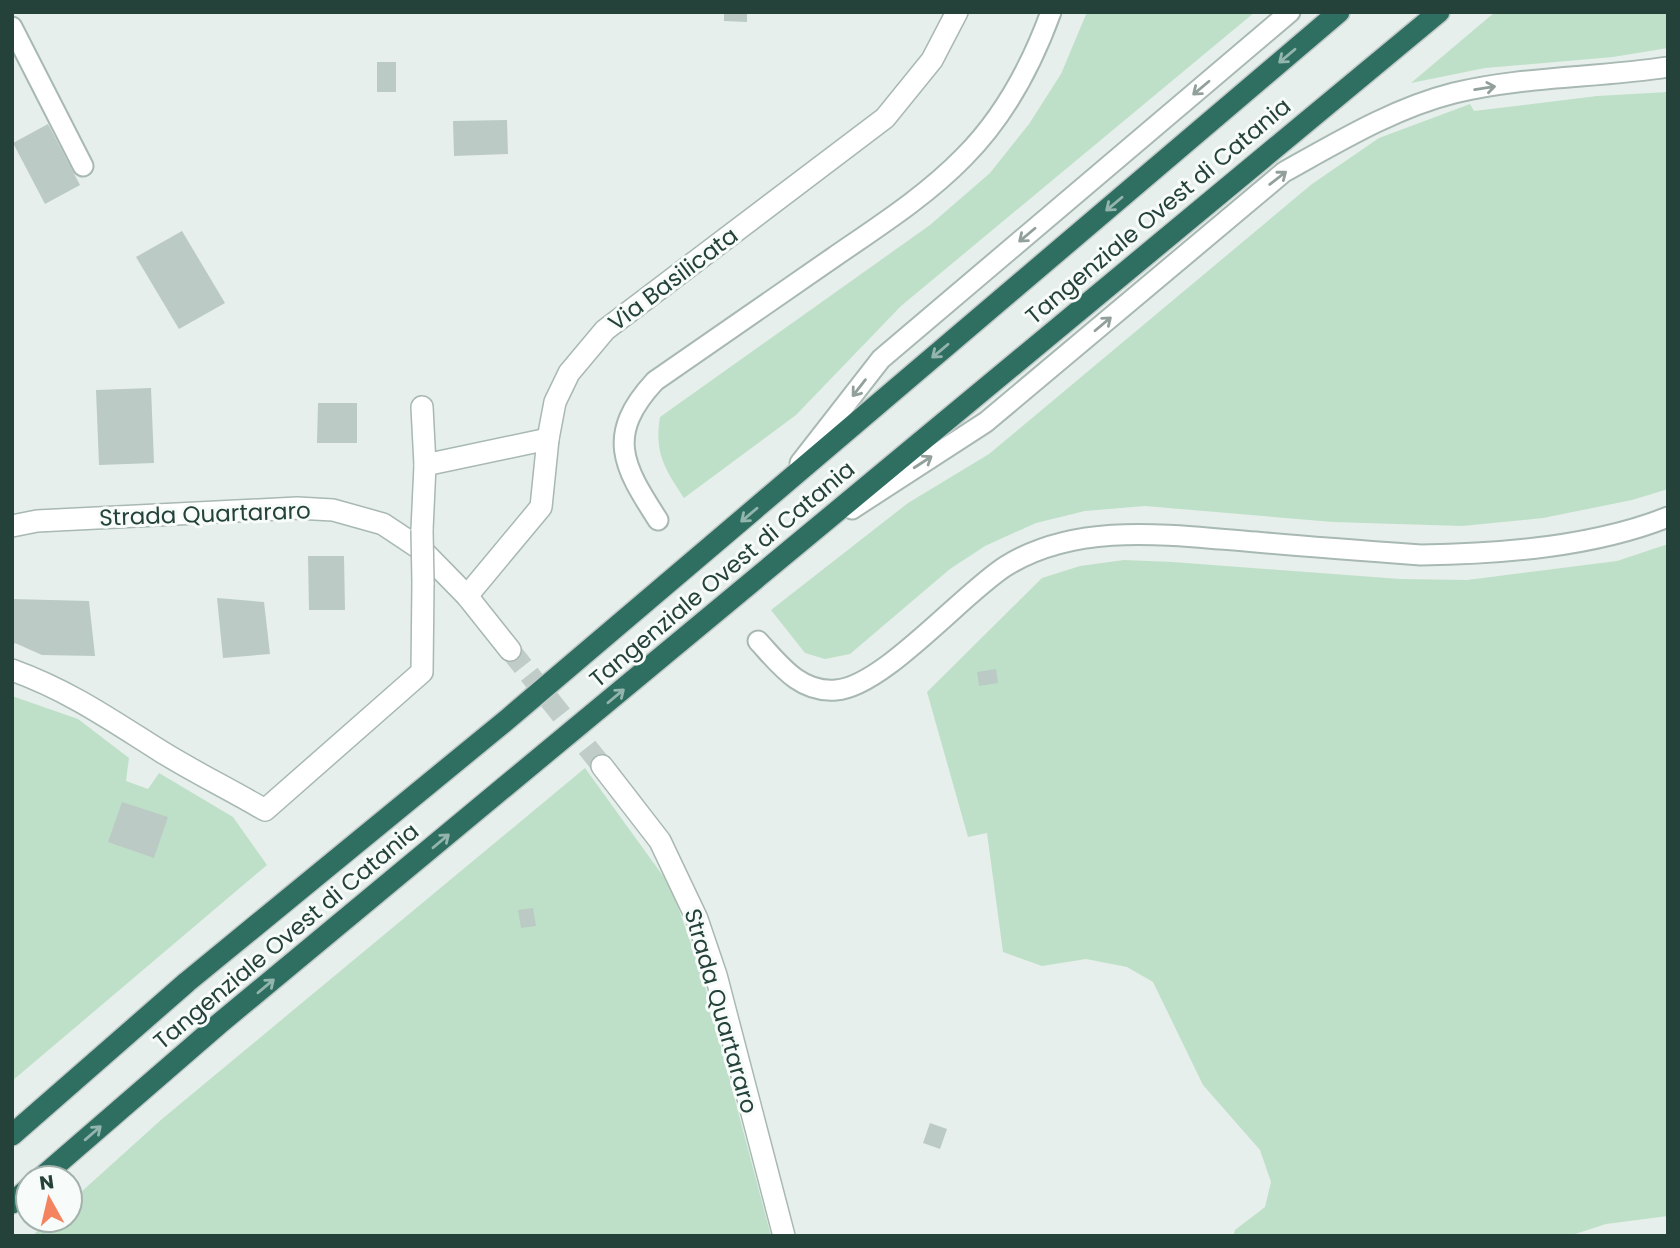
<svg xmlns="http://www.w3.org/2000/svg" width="1680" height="1248" font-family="Poppins,sans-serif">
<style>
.green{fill:#bfe0c8}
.building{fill:#bbcac4}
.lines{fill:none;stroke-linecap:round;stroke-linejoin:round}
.minor-tunnel{stroke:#bfccc8;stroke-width:21;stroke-dasharray:21 10;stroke-linecap:butt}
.service-casing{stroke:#a8b8b2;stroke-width:23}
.minor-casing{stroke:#a8b8b2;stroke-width:24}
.motorway-casing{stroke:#c2cac8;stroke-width:24}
.service{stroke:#fff;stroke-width:19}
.minor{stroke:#fff;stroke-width:21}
.motorway{stroke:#2f6f62;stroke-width:21}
.minor-bridge-casing{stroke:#a8b8b2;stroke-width:24;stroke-linecap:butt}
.minor-bridge{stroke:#fff;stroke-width:21}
.oneway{stroke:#93b5ae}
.oneway2{stroke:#92a09c}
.labels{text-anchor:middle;stroke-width:6;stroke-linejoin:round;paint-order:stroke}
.street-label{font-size:23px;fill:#24423a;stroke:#f7fbf9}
</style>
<rect width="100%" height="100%" fill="#e6efeb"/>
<!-- green -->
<g class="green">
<path d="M1087 12H1255L901 306 796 415 684 498C665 469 654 453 660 417L930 225 990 173 1029 124 1061 74Z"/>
<path d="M1495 12H1668V48L1613 57 1485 68 1411 83Z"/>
<path d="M1668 92V489L1632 500 1543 518 1462 526 1333 522 1145 506 1085 511 1036 523 985 546 950 569 850 654 825 659 805 653 771 610 908 503 989 454 1312 184 1379 138 1470 104 1474 111 1597 96Z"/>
<path d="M1668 544V1216L1606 1224 1569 1236H1233L1235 1230 1265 1207 1271 1182 1260 1150 1203 1085 1153 982 1127 967 1086 959 1042 966 1003 952 987 833 968 837 927 692 1042 578 1080 566 1124 560 1173 562 1400 579 1467 580 1617 561Z"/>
<path d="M12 696 78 719 129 758 126 781 148 789 159 773 233 817 267 865 12 1081Z"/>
<path d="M585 768 671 887 702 975 771 1236H32L50 1220H70V1202L162 1119Z"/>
</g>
<!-- building -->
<g class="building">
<path d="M724 12H747V22L724 21Z"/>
<rect x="377" y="62" width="19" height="30"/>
<path d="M507 120 508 154 454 156 453 121Z"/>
<path d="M48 124 80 185 45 204 13 143Z"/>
<path d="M182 231 225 303 179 329 136 257Z"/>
<path d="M151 388 154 463 99 465 96 390Z"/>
<path d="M318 403H357V443H317Z"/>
<path d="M308 556H344L345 610H309Z"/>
<path d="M217 598 264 602 270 654 223 658Z"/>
<path d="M12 599 89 601 95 656 42 655 15 643 12 648Z"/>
<path d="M996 669 998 683 979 686 977 672Z"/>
<path d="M122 802 168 817 154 858 108 842Z"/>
<path d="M533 908 536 926 521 928 518 910Z"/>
<path d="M930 1123 947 1129 940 1149 923 1143Z"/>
</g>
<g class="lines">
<!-- minor-tunnel -->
<path class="minor-tunnel" d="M510 650 602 766"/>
<!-- service casing -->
<g class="service-casing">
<g id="service">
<path d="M12 27 83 166"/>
<path d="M800 463 881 359 1290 12"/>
<path d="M852 509 986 422 1284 172C1338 142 1394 108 1454 93 1524 76 1597 78 1668 67"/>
<path d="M658 520C623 466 605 435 655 381 715 340 774 298 834 257 879 226 926 196 964 157 1004 117 1032 64 1051 12"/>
<path d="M758 641C780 665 800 693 836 690 883 687 963 593 1006 566 1080 520 1175 536 1256 542 1311 547 1366 551 1421 555 1501 554 1593 547 1668 517"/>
</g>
</g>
<!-- minor casing -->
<g class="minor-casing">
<g id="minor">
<path d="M422 407 425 465"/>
<path d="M12 526 37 521 297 508 333 510 383 524 422 550 467 596 510 650"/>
<path d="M422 530 425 465 548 439"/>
<path d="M467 596 541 507 548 439 555 402 569 373 605 330 885 118 932 60 957 12"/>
<path d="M12 670C70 691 111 720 162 752 196 773 231 790 265 810L422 672 423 583"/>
<path d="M602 766 660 841 697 919 716 975 784 1236"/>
</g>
</g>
<!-- motorway casing -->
<g class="motorway-casing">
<g id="motorway">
<path d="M12 1135 187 982 509 718 1339 12"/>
<path d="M41 1178 220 1023 1439 12"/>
<path d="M12 1203 28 1189"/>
</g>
</g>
<!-- service -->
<use href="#service" class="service"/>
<!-- minor -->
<use href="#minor" class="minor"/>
<!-- motorway -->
<use href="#motorway" class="motorway"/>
<!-- minor-bridge casing -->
<g class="minor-bridge-casing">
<path id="minor-bridge" d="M422 530 423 583"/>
</g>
<!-- minor-bridge -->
<use href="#minor-bridge" class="minor-bridge"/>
</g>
<!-- one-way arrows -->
<defs><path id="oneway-shaft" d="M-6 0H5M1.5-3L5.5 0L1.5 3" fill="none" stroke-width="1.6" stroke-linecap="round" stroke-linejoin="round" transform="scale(1.75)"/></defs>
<g class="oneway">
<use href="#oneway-shaft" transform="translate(1287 56) rotate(140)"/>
<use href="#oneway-shaft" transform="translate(1114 204) rotate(140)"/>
<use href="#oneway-shaft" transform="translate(940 351) rotate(140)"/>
<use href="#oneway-shaft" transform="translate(749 515) rotate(140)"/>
<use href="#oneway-shaft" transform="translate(616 696) rotate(-40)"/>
<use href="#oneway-shaft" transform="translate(441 841) rotate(-40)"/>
<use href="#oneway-shaft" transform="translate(266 986) rotate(-40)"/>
<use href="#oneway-shaft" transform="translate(93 1133) rotate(-41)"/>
</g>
<g class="oneway2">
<use href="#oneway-shaft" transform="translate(1201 88) rotate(140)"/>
<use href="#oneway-shaft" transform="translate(1485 88) rotate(-9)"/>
<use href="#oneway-shaft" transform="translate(1278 178) rotate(-38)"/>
<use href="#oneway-shaft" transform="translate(1027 235) rotate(140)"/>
<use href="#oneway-shaft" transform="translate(1103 324) rotate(-40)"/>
<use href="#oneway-shaft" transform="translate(859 388) rotate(128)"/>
<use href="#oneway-shaft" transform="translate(923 462) rotate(-33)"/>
</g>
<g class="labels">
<!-- street labels -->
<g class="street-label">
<text transform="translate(1158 211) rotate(-40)" y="8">Tangenziale Ovest di Catania</text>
<text transform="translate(673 279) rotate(-37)" y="8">Via Basilicata</text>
<text transform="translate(205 514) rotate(-2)" y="8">Strada Quartararo</text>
<text transform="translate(722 574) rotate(-40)" y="8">Tangenziale Ovest di Catania</text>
<text transform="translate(286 936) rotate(-40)" y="8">Tangenziale Ovest di Catania</text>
<text transform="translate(721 1011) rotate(74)" y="8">Strada Quartararo</text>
</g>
</g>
<!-- border -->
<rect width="1680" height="1248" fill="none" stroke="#24423a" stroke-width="28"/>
<!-- north arrow -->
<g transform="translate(49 1199) rotate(352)"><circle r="33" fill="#f7fbf9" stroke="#a3b1ad" stroke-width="2"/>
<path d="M0-5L12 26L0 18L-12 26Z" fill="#f4845f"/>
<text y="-10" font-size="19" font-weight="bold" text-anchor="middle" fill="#24423a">N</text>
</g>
</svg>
